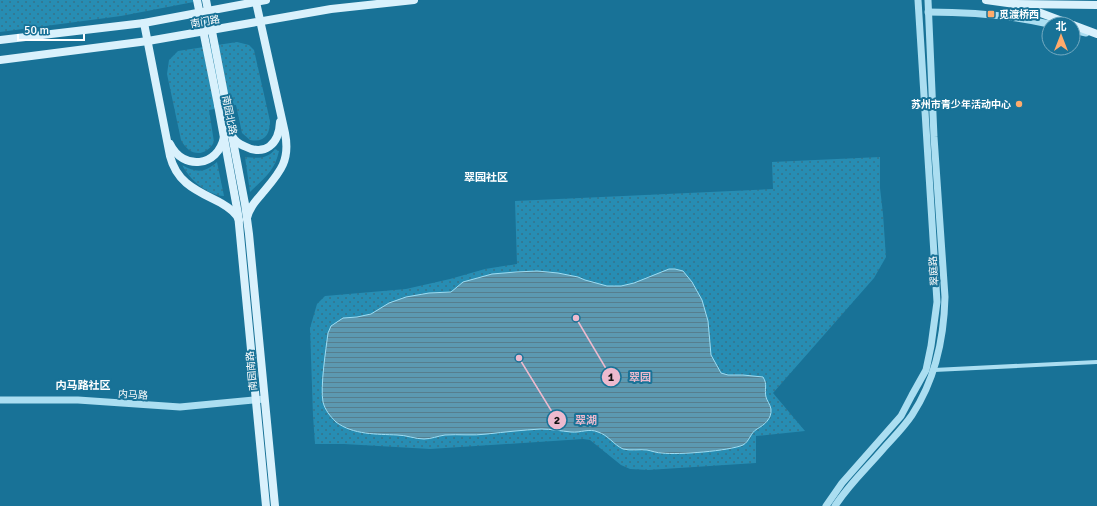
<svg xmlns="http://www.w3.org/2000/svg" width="1097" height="506" font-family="Signika,'Noto Sans SC',sans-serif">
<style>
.green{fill:url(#green-dots)}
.water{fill:url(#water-rules);stroke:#9dddf3}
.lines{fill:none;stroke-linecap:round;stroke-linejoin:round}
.minor{stroke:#abdef1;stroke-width:4}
.tertiary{stroke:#abdef1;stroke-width:7}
.secondary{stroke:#d9f1fc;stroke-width:8}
.secondary-bridge{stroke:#d9f1fc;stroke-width:8}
.poi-dot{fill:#ffab6b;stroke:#187297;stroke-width:1.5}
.labels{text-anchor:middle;stroke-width:4;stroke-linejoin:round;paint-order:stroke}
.poi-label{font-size:10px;font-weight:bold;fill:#fff;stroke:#187297;text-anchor:start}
.street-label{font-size:10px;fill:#fff;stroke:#187297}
.neighbourhood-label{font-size:11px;font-weight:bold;fill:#fff;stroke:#187297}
.leader{fill:none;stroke:#edbace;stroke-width:1.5}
.callout-dot{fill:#edbace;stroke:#187297;stroke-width:1.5}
.mark-label{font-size:12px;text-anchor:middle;font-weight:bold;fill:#111}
.callout-label{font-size:11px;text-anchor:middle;font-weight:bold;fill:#edbace;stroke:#187297;stroke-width:4;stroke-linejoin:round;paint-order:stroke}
</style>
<defs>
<pattern id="green-dots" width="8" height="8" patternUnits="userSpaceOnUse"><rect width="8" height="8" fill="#278db3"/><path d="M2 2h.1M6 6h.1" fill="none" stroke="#36738a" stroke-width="1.8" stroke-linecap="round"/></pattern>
<pattern id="water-rules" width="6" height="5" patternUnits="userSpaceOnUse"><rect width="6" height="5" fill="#5c99b1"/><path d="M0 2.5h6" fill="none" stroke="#567e8e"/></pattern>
</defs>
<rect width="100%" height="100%" fill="#187297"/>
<!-- green -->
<g class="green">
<path d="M0 0H204L121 16 0 32Z"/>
<path d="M237 42 249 45 254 50 270 121C270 134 265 143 250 140L242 133 236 105 209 110 214 142C205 158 189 156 181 140L167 74 169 60 178 51Z"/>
<path d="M275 149 279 151C275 171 264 178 250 192L245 157C256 158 267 160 275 149Z"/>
<path d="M880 157V188L883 214 886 257 874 278 773 393 805 431 756 436V463L648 470 630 469 621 465 590 440 583 439 430 449 344 444H315L313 416 310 328 317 304 325 296 406 289 450 279 485 269 517 264 515 201 773 189 772 162Z"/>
<path d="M217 162 224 196C207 195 190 180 182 165 196 173 205 173 217 162Z"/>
</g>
<!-- water -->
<path class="water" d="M669 269H675L683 271 692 282 702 300 708 321 711 355 721 373 728 375H743L763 377C768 385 764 389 766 397 767 401 770 404 771 409 772 419 764 425 757 429 750 433 750 441 743 445 729 451 678 455 662 453 657 453 652 451 647 450 639 449 631 451 623 449 614 445 608 435 598 432 589 428 581 433 571 432 561 431 551 429 541 429 523 430 505 432 487 434 473 436 459 434 445 435 438 436 431 439 424 439 415 439 406 435 397 435 377 434 353 435 336 422 330 416 325 410 323 402 320 387 326 349 328 333L331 326 343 318 357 317 371 314 389 303 406 297 429 293 451 292 463 282 492 274 516 272 537 271 558 273 578 277 585 280 607 286H621L634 283Z"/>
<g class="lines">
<!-- minor -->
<path class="minor" d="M934 370 1097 362"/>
<!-- tertiary -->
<g class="tertiary">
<path d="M928 12C968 12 1010 15 1049 24"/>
<path d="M1073 30 1086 33"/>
<path d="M0 400H78L180 407 264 399"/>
<path d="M826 506 842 483 901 416 912 395 926 370 931 346 937 302 918 0"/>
<path d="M835 506C850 483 867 468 884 448 893 438 904 427 912 415 935 380 944 339 945 297L934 137 928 0"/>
</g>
<!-- secondary -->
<g class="secondary">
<path d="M986 0 1015 4 1097 5"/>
<path d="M1022 6 1070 24"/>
<path d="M144 23 170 156C177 184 198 191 221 203 228 207 236 212 239 220"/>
<path d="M1073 25 1097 34"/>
<path d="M0 40 144 23 266 0"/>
<path d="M0 60 148 41 331 9 414 0"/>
<path d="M226 104 245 204 249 234 275 506"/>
<path d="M218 105 238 214 266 506"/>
<path d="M232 136C235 141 239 144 244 146 265 157 279 144 280 122"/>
<path d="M170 144C183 171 218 167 224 137"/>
<path d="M247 218C249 209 254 203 260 196 278 174 291 163 285 133L256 2"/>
</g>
<!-- secondary-bridge -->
<g class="secondary-bridge">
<path d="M197 0 218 105"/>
<path d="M206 0 226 104"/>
</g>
</g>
<!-- markers -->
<g class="poi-dot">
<rect x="987" y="10" width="8" height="8" rx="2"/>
<circle cx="1019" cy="104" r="4"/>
</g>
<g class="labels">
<!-- poi labels -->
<g class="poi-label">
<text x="999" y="18">觅渡桥西</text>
<text x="1011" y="108" text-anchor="end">苏州市青少年活动中心</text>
</g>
<!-- street labels -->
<g class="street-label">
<text transform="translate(205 21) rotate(-10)" y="4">南门路</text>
<text transform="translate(230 115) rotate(79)" y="4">南园北路</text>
<text transform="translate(933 271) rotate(-94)" y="4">翠庭路</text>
<text transform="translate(251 371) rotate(-95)" y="4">南园南路</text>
<text transform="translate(133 394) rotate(4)" y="4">内马路</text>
</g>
<!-- neighbourhood labels -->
<g class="neighbourhood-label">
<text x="486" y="181">翠园社区</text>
<text x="83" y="389">内马路社区</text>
</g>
</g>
<!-- callouts -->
<path class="leader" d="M576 318L611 377M519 358L557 420"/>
<g class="callout-dot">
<circle cx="576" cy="318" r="4"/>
<circle cx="519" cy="358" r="4"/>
<circle cx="611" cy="377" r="10"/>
<circle cx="557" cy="420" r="10"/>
</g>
<g class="mark-label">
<text x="611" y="381">1</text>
<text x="557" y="424">2</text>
</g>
<g class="callout-label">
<text x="640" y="381">翠园</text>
<text x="586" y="424">翠湖</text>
</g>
<!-- north arrow -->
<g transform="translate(1061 36)"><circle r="19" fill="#187297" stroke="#74aac1"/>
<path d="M0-3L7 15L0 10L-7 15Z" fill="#ffab6b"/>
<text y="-6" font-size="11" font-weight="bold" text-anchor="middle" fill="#ffffff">北</text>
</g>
<!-- scale -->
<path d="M18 34v6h66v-6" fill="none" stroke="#ffffff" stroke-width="2"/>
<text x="24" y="34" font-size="12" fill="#ffffff" stroke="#187297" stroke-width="3" paint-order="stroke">50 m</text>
</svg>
